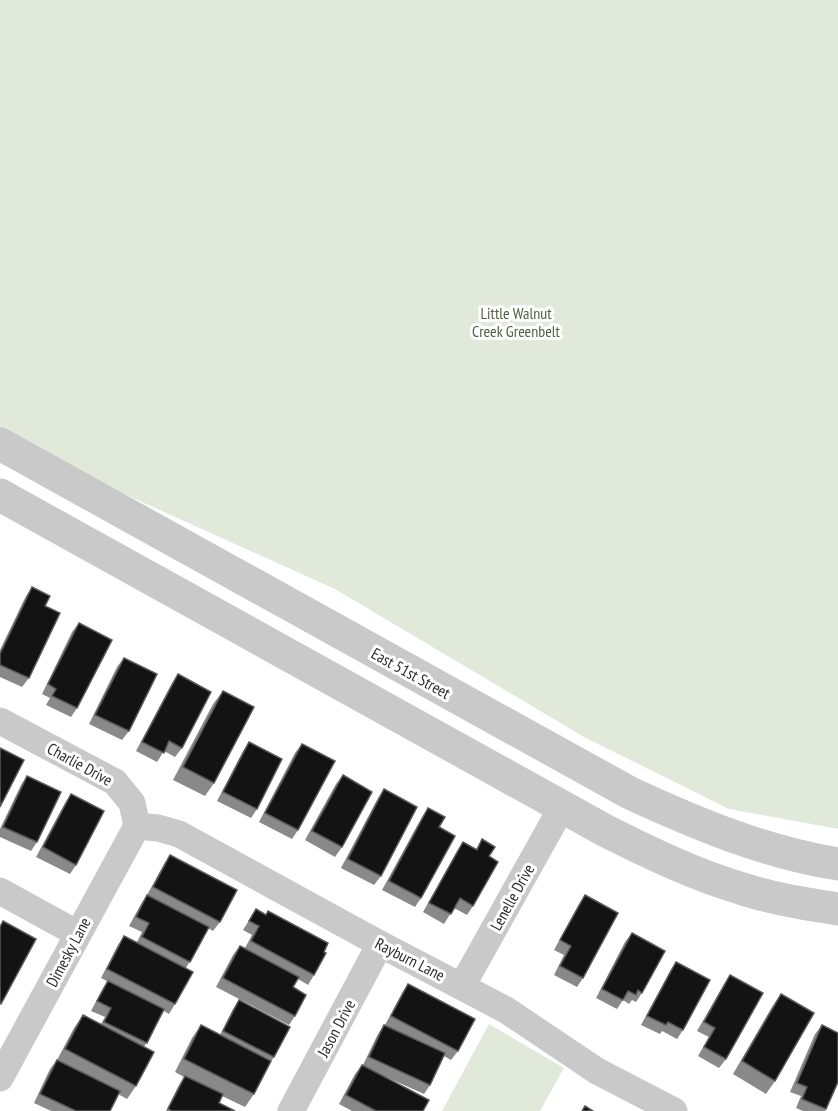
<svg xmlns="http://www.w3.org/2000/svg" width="838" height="1111" font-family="'PT Sans Narrow',sans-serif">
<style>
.green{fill:#e1e9db}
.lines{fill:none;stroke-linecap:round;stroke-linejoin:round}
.minor{stroke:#c9c9c9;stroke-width:27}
.tertiary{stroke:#c9c9c9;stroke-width:33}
.wall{fill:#898989}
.building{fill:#131313;stroke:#5a5a5a;stroke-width:1.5}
.labels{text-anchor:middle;stroke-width:6;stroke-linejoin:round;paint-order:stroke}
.park-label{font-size:16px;fill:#4b633f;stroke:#fff}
.street-label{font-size:16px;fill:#2c2c2c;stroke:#fff}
</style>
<rect width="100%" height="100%" fill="#fff"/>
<!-- green -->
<g class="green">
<path d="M0 0H838V829L729 809 584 737 335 589 0 438Z"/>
<path d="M489 1024 564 1068 540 1111H442Z"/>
</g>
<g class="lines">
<!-- minor -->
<g class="minor">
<path d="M0 721 115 782 132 803 137 826"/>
<path d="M137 826 158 828 179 834 380 944 506 1010 597 1071 674 1111"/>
<path d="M0 891 78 934"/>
<path d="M462 986 562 807"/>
<path d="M0 1078 137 826"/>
<path d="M291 1111 380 944"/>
</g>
<!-- tertiary -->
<g class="tertiary">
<path d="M0 444 630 793C697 824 764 852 838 864"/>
<path d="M0 495 606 831C650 853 695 875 743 889 774 899 806 904 838 909"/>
</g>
</g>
<!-- wall -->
<g class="wall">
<path d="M32 587 45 606 29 678 22 687 0 677V650L26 596Z"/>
<path d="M79 623 77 708 71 717 46 705 50 698 42 694 72 632Z"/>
<path d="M124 658 129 731 122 740 89 724 117 667Z"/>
<path d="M178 674 182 748 175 757 164 751 157 762 136 751 172 683Z"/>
<path d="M223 691 214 783 205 796 173 780 213 704Z"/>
<path d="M249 742 257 809 251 818 217 801 243 751Z"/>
<path d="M302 744 298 830 292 839 259 822 295 753Z"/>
<path d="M343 775 342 847 335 857 305 840 336 784Z"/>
<path d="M27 776 37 842 31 851 0 837V829L21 785Z"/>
<path d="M384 789 381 876 374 885 341 868 378 798Z"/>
<path d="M71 794 76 865 70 874 36 857 65 803Z"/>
<path d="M428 808 439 827 421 898 415 907 382 890 422 817Z"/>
<path d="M482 839 489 856 473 906 467 915 454 908 444 924 423 912 457 851 463 842 476 849Z"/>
<path d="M170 855 220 922 213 931 208 928 186 968 175 1004 169 1014 164 1011 144 1047 136 1086 127 1099 118 1094 110 1111H51L34 1103 50 1069 57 1060 74 1028 83 1015 101 1024 105 1017 91 1011 102 990 107 981 101 978 118 945 124 936 137 942 142 932 129 926 141 904 147 895 164 864Z"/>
<path d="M585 895 583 978 577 987 554 975 564 955 554 950 579 904Z"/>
<path d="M256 909 266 915 268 911 324 952 314 975 308 985 298 979 293 987 295 1016 289 1025 216 987 233 955 240 946 245 948 252 935 243 930Z"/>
<path d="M632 933 642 993 636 1002 632 1000 629 1004 623 1000 617 1009 596 998 625 942Z"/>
<path d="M676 962 683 1030 677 1039 662 1031 660 1034 641 1025 670 971Z"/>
<path d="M730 975 726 1059 719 1068 698 1056 709 1037 697 1031 724 984Z"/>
<path d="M408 984 458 1051 451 1060 444 1056 430 1085 424 1094 377 1073 423 1111H352L339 1104 355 1074 362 1065H363L378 1034 384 1025H385L402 993Z"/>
<path d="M781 994 775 1081 766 1094 733 1074 772 1007Z"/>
<path d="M239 1000 274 1057 270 1063 254 1094 245 1107 222 1096 219 1103 235 1111H166L179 1085 184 1077 175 1072 192 1038 201 1025 220 1035 233 1009Z"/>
<path d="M822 1025 826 1109 825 1111H803L796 1108 801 1096 790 1092 815 1034Z"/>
</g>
<!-- building -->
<g class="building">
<path d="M32 587 50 596 45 606 60 613 29 678 0 665V654Z"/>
<path d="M79 623 112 640 77 708 52 696 56 689 48 684Z"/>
<path d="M124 658 157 674 129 731 95 715Z"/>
<path d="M178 674 211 692 182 748 169 741 164 753 142 742Z"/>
<path d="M223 691 254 707 214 783 183 767Z"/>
<path d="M249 742 282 759 257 809 223 792Z"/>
<path d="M302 744 335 761 298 830 265 813Z"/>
<path d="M0 748 24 760 0 807Z"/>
<path d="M343 775 372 792 342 847 312 831Z"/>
<path d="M27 776 61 792 37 842 3 827Z"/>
<path d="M384 789 417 807 381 876 348 859Z"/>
<path d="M71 794 104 811 76 865 43 847Z"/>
<path d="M428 808 445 817 439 827 455 836 421 898 389 881Z"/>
<path d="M482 839 495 847 489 856 498 862 473 906 460 898 451 914 429 903 463 842 477 850Z"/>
<path d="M170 855 237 890 220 922 153 887Z"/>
<path d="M147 895 209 927 190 962 142 937 149 923 136 917Z"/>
<path d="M585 895 618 913 583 978 560 966 571 946 560 940Z"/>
<path d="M256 909 266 915 268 911 328 943 324 952 326 953 314 975 251 941 259 926 249 921Z"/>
<path d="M3 921 36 939 1 1004 0 1003V927Z"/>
<path d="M632 933 665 951 642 993 638 990 636 995 628 991 623 1000 602 989Z"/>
<path d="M124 936 193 972 175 1004 107 969Z"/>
<path d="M240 946 299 977 293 987 306 995 295 1016 223 978Z"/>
<path d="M676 962 710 980 683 1030 668 1022 666 1025 647 1016Z"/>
<path d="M730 975 763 993 726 1059 704 1047 715 1028 704 1022Z"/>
<path d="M108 981 164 1009 147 1043 104 1022 111 1008 97 1001Z"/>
<path d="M408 984 475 1019 458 1051 391 1016Z"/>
<path d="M781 994 814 1013 775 1081 742 1061Z"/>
<path d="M239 1000 290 1027 274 1057 223 1031Z"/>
<path d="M83 1015 154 1052 136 1086 65 1049Z"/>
<path d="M201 1025 271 1061 254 1094 184 1059Z"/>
<path d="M384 1025 445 1053 430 1085 369 1057Z"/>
<path d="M822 1025 838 1033V1082L826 1109 802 1099 807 1087 797 1083Z"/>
<path d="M57 1060 120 1091 110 1111H76L40 1094Z"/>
<path d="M362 1065 429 1100 423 1111H376L346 1095Z"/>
<path d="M185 1076 223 1094 219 1103 235 1111H172L168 1109Z"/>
<path d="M585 1106 593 1111H582Z"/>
</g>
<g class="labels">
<!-- park labels -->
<g class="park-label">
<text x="516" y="319">Little Walnut<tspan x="516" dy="18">Creek Greenbelt</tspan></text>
</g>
<!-- street labels -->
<g class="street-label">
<text transform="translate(411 673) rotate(29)" y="6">East 51st Street</text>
<text transform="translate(80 764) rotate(29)" y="6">Charlie Drive</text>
<text transform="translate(512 897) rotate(-61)" y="6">Lenelle Drive</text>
<text transform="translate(68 952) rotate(-62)" y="6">Dimesky Lane</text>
<text transform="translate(410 959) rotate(27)" y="6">Rayburn Lane</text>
<text transform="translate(336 1028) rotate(-62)" y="6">Jason Drive</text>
</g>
</g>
</svg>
